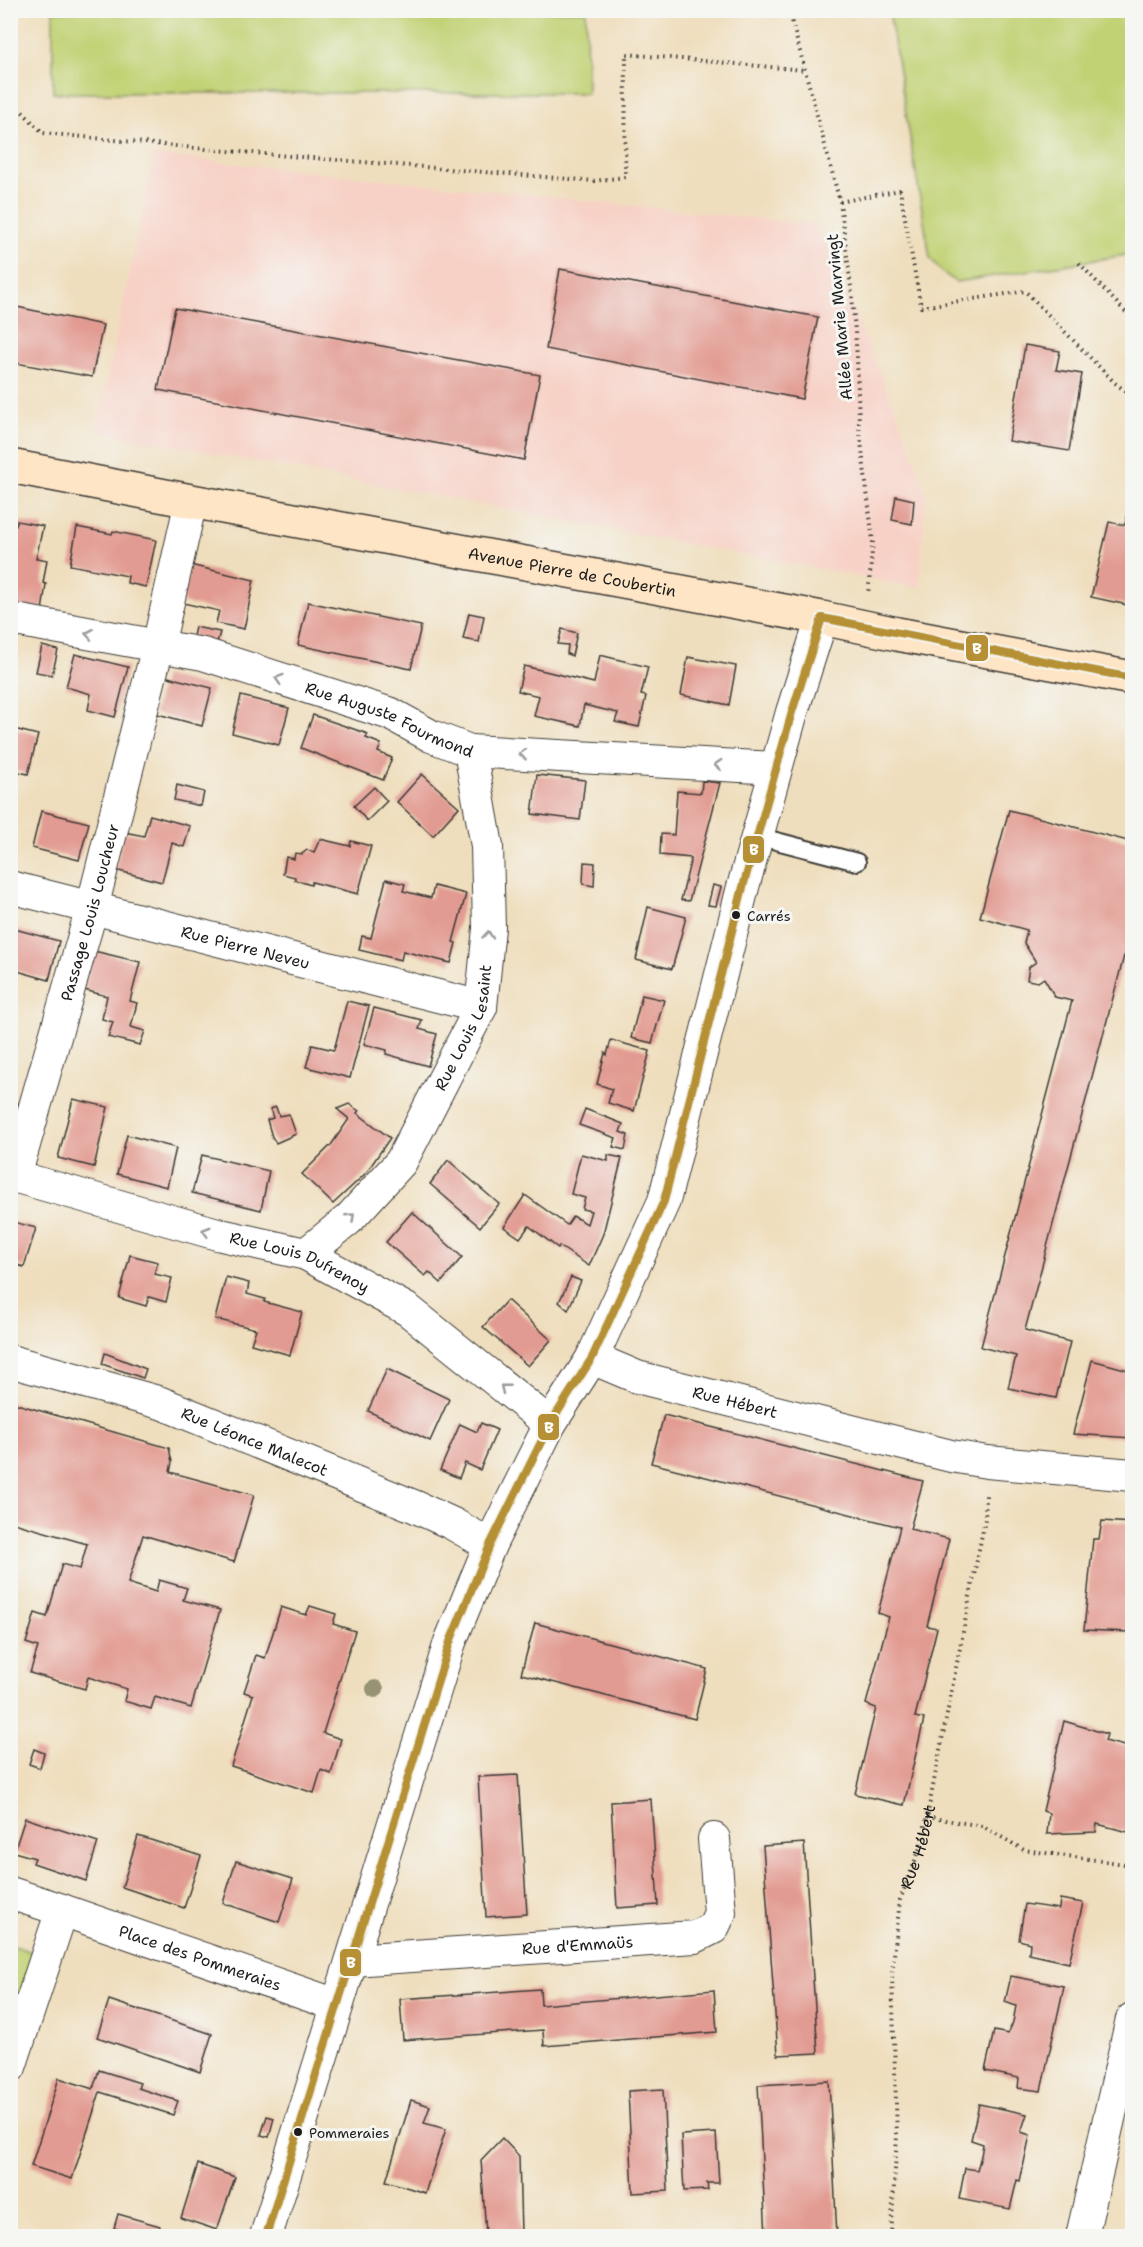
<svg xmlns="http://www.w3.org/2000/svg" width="1143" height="2247" font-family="'Shantell Sans',sans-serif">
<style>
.built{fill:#f7d1c6}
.green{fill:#c1d275;stroke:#6e7748;stroke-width:1.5}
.building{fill:#e29b92}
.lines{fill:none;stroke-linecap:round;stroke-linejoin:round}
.lane-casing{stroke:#3c3934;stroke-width:20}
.street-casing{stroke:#3c3934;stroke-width:34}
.secondary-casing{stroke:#3c3934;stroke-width:36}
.path{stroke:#3c3934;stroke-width:4;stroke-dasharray:1.5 4.5;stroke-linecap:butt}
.lane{stroke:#fff;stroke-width:16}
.street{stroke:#fff;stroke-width:32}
.secondary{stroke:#fee5c5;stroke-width:33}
.bus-1-casing{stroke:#f6f6f2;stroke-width:12}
.bus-1{stroke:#b69034;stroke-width:8}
.tree{fill:#969273}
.oneway{stroke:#999}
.bus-dot{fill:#1c1c1c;stroke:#f6f6f2;stroke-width:2}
.labels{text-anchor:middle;stroke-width:6;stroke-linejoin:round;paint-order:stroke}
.bus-label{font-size:14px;fill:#1c1c1c;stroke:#f6f6f2;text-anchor:start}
.street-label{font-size:16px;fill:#1c1c1c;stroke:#f6f6f2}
.line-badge{stroke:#f6f6f2;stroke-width:2}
.badge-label{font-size:16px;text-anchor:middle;font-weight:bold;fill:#fff}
</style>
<rect width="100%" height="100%" fill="#f6f6f2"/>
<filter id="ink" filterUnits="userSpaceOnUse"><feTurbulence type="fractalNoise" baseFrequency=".0167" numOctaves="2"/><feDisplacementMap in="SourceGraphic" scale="12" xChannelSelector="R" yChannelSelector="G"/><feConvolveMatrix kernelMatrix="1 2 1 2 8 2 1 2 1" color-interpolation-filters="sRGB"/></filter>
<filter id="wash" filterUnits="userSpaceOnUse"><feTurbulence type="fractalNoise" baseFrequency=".008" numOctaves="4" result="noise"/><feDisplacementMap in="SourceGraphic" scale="24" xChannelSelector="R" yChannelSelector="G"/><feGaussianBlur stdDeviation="1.35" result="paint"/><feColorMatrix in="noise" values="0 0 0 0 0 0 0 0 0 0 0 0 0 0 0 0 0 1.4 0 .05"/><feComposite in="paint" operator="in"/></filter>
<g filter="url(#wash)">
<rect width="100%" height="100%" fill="#efdebd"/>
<!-- built -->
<path class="built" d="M154 155 817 225 909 442 926 493 919 588 96 431Z"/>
<!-- green -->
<g class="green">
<path d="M53 11H586L587 93H53Z"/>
<path d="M889 11H1132V254L956 282 942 272 930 258Z"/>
<path d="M14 1946 35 1953 11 2037 10 1947Z"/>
</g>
<g id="blocks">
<!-- building -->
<g class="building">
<path d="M560 269 818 317 802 399 546 349Z"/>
<path d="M17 307 103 325 92 377 10 362Z"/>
<path d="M175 308 540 375 524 460 158 390Z"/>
<path d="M1025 345 1060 351 1056 370 1082 374 1069 451 1009 441Z"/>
<path d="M896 496 914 500 912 524 892 520Z"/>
<path d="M1130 501H1132V606L1091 597 1109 522 1125 525Z"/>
<path d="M17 521 43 526 36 559 38 558 47 560 43 583 46 584 42 611 10 605V525L16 526Z"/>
<path d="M77 527 112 534 113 531 156 540 146 587 127 583 128 576 70 565Z"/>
<path d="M190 565 254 580 244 629 216 623 219 611 183 603Z"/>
<path d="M308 602 421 626 411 669 298 645Z"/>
<path d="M469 613 484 616 479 642 463 639Z"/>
<path d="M195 627 220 632 216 646 192 641Z"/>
<path d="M562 629 577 633 572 656 567 654 568 645 558 644Z"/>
<path d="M42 646 58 650 52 675 36 672Z"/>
<path d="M75 654 128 667 115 717 88 710 91 694 66 687Z"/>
<path d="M600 655 648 667 641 695 646 696 639 727 615 722 618 713 584 705 580 726 534 716 539 696 518 691 524 666 594 683Z"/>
<path d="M688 657 736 666 729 705 681 695Z"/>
<path d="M164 676 212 688 202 726 154 713Z"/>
<path d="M241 696 289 708 279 745 232 733Z"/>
<path d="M313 715 368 734 366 738 381 744 378 752 392 758 383 780 301 748Z"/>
<path d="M10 728 38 735 28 774 10 770Z"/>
<path d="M422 774 459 807 433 836 397 802Z"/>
<path d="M537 775 585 780 580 820 532 814Z"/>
<path d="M702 781 720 783 689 901 681 900 691 858 660 855 661 834 674 835 677 791 701 793Z"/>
<path d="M177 785 204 792 201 806 174 800Z"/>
<path d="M374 787 387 801 367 821 354 806Z"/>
<path d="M1009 810 1132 842V957L1124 956 1025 1330 1070 1342 1056 1398 1008 1388 1016 1356 981 1347 1072 1001 1055 997 1044 978 1038 982 1027 980 1029 967 1036 962 1024 943 1027 930 980 917Z"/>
<path d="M41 811 89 823 79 860 32 848Z"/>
<path d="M150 815 190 826 184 847 172 843 162 882 115 870 124 832 144 836Z"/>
<path d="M320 839 350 846 351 841 371 846 358 894 312 882 311 885 295 880V877L283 874 286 857 294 859 295 853 302 854 307 850 314 852Z"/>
<path d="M584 862 595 863 594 886 583 884Z"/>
<path d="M386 879 405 884 403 891 431 898 434 886 466 894 453 942 456 943 451 963 403 951 401 960 359 950 362 936 371 938Z"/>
<path d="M713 885 721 887 716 906 708 905Z"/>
<path d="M648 907 686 917 672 969 636 960Z"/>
<path d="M11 928 59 941 49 980 10 969Z"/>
<path d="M94 951 140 962 130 1001 137 1003 131 1027 145 1031 140 1045 108 1037 113 1022 102 1019 107 996 84 990Z"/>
<path d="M642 995 664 1000 652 1043 631 1038Z"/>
<path d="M347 1001 369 1006 350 1078 306 1067 312 1045 334 1050Z"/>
<path d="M374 1008 422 1020 419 1029 437 1034 428 1066 386 1054 387 1050 364 1044Z"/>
<path d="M611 1040 650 1051 634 1111 608 1103 612 1089 597 1084 605 1053 607 1055Z"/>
<path d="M73 1099 108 1107 94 1167 58 1158Z"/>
<path d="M10 1101 18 1103 11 1129H10Z"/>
<path d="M349 1104 359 1111 357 1113 390 1138 366 1173 333 1204 302 1174 331 1145 349 1119 337 1109Z"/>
<path d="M276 1107 279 1116 289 1114 296 1134 276 1143 272 1137 267 1120 273 1118 270 1109Z"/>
<path d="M585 1109 623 1124 620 1132 628 1135 625 1150 613 1147 616 1138 579 1125Z"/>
<path d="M127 1135 176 1148 167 1187 117 1174Z"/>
<path d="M581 1154 608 1161V1155L622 1158 603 1234 589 1266 559 1246 558 1248 529 1226 520 1238 504 1227 525 1195 567 1225 573 1216 587 1224 591 1211 582 1209 585 1198 571 1194Z"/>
<path d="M202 1155 269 1171 261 1210 192 1193Z"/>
<path d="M448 1160 499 1204 480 1227 430 1184Z"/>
<path d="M412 1212 462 1257 441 1283 429 1272 425 1276 386 1242Z"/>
<path d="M10 1221 36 1228 24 1267 10 1263Z"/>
<path d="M130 1255 158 1262 154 1274 172 1278 166 1302 149 1297 146 1306 119 1298Z"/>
<path d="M226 1277 249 1283 247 1294 265 1299 264 1302 302 1312 290 1355 251 1344 256 1329 215 1319Z"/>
<path d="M571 1277 581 1281 568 1310 559 1302Z"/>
<path d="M507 1300 551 1340 528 1366 483 1327Z"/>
<path d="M105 1353 146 1369 143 1378 102 1364Z"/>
<path d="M1092 1360 1132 1371V1438L1073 1434Z"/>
<path d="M387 1369 449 1399 430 1441 368 1411Z"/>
<path d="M10 1402 169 1448 172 1462 170 1472 254 1495 234 1562 143 1535 128 1583 156 1592 159 1580 187 1588 183 1600 220 1610 191 1708 155 1697 151 1709 124 1701 127 1689 88 1677 85 1689 30 1673 38 1647 26 1643 35 1613 47 1617 62 1564 80 1569 87 1544 10 1522Z"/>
<path d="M664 1415 923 1481 910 1529 949 1539 927 1626 937 1628 915 1717 924 1719 904 1805 855 1794 876 1708 866 1704 889 1617 878 1613 900 1527 651 1463Z"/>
<path d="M481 1423 497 1430 480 1470 465 1463 459 1478 440 1470 460 1424 477 1432Z"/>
<path d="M1102 1521 1132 1523V1621L1129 1620V1632L1084 1630 1093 1539H1099Z"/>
<path d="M310 1606 336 1614 333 1624 355 1631 323 1733 341 1739 331 1774 321 1770 314 1793 231 1766 253 1695 244 1692 256 1655 265 1658 281 1607 306 1615Z"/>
<path d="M535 1623 707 1669 695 1719 521 1674Z"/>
<path d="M1064 1721 1107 1734 1105 1741 1132 1748V1833L1097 1824 1096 1832 1047 1834 1049 1813 1043 1811Z"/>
<path d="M34 1749 44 1753 40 1768 29 1764Z"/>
<path d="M518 1775 527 1914 486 1917 478 1777Z"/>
<path d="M651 1799 658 1905 617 1908 611 1802Z"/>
<path d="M25 1818 98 1842 86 1881 33 1863 35 1858 14 1852Z"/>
<path d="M138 1836 201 1856 184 1908 122 1887Z"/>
<path d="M804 1843 818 2053 778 2055 763 1846Z"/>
<path d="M236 1861 293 1879 279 1922 223 1903Z"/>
<path d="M1060 1899 1083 1903 1069 1963 1029 1954 1030 1943 1019 1940 1025 1904 1059 1909Z"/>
<path d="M1011 1976 1064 1986 1041 2091 1018 2088 1019 2078 985 2071 994 2031 1008 2034 1013 2022 1016 2006 1005 2002Z"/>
<path d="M540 1989 541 2005 714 1990 717 2032 544 2046 543 2030 403 2040 400 1999Z"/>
<path d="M109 2000 212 2034 200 2072 97 2037Z"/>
<path d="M99 2070 140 2083 138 2088 178 2101 173 2115 100 2092 72 2179 31 2166 59 2078 93 2089Z"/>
<path d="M829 2081 837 2236H766L758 2085Z"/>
<path d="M663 2089 668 2191 633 2193 628 2091Z"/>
<path d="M411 2100 430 2106 424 2123 446 2129 425 2193 386 2181Z"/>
<path d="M979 2104 1027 2114 1021 2132 1030 2135 1020 2181 1017 2180 1010 2209 959 2199 965 2168 977 2170 981 2156 983 2144 971 2140Z"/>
<path d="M267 2116 274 2118 269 2137 261 2135Z"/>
<path d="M716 2133 719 2183H707L708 2190 684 2191 681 2135Z"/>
<path d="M502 2138 519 2156 521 2233 486 2234 481 2160Z"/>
<path d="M198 2164 235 2177 217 2230 181 2218Z"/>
<path d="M118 2214 160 2226 157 2236H141L114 2228Z"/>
</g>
</g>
</g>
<g filter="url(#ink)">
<use href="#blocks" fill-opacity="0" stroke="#3c3934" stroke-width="1.5"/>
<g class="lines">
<!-- lane casing -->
<g class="lane-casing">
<path id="lane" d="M757 836 857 862"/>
</g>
<!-- street casing -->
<g class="street-casing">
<g id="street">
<path id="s2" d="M10 619 203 654 391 714 431 736 470 751 776 768"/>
<path id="s3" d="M10 887 481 1007"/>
<path id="s4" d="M10 1175 221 1235 306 1254 408 1310 550 1424"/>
<path id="s5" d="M15 1176 92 908 158 646 191 501"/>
<path id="s6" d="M306 1254 349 1219 401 1162 481 1007 489 928 487 846 470 751"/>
<path id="s7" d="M592 1358 637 1377 951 1456 987 1462 1132 1475"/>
<path id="s8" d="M10 1361 161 1403 416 1507 453 1524 490 1545"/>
<path d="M10 1893 62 1910 10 2067"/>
<path id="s9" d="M62 1910 337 2005"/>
<path id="s10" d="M352 1960 695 1937 713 1928 720 1913 714 1839"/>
<path d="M266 2236 450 1642 490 1545 550 1424 592 1358 664 1201 743 887 792 712 822 618"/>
<path d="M1082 2236 1132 2019"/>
</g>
</g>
<!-- secondary casing -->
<g class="secondary-casing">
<g id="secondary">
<path id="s11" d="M10 466 191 501 822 618 897 634 1132 678"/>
</g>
</g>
<!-- path -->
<g class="path">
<path d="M789 10 840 202 852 294 857 357 859 425 873 541 868 595"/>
<path d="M10 99 43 133 216 150 594 181 625 177 626 54 804 70"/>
<path d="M840 202 900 190 921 307 1025 291 1115 383 1132 396"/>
<path d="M1079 263 1132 319"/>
<path d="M10 1555C19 1571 16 1588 10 1605"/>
<path d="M927 1817 982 1826 1024 1850 1132 1865"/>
<path id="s1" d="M891 2236 897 2136 892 1974 900 1900 920 1848 927 1817 985 1519 986 1495"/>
</g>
<!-- lane -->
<use href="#lane" class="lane"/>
<!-- street -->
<use href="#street" class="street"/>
<!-- secondary -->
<use href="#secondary" class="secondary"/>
<!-- bus-1 casing -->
<g class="bus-1-casing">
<g id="bus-1">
<path d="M822 618 1132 678"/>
<path d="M266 2236 450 1642 490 1545 550 1424 592 1358 664 1201 743 887 792 712 822 618"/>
</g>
</g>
<!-- bus-1 -->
<use href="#bus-1" class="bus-1"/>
</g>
<!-- trees -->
<circle class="tree" cx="375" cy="1689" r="9"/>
<!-- one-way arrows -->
<defs><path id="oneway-chevron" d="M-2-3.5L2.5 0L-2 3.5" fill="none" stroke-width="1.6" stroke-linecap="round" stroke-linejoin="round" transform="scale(1.5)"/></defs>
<g class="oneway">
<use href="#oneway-chevron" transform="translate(89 634) rotate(-170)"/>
<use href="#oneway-chevron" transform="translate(279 679) rotate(-162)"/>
<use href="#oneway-chevron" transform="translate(523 754) rotate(-177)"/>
<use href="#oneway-chevron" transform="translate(718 765) rotate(-177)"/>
<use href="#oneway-chevron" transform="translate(488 935) rotate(-85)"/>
<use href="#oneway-chevron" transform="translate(351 1217) rotate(-44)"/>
<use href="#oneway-chevron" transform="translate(206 1231) rotate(-164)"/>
<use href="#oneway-chevron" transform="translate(504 1388) rotate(-141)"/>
</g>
</g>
<!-- markers -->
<g class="bus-dot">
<circle cx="736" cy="915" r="5"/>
<circle cx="298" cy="2132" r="5"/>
</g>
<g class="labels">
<!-- bus labels -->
<g class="bus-label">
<text x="747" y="921">Carrés</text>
<text x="309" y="2138">Pommeraies</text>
</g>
<!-- street labels -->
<g class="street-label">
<text transform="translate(839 317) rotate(-95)" y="6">Allée Marie Marvingt</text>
<text dy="6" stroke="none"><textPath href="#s11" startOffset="572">Avenue Pierre de Coubertin</textPath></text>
<text dy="6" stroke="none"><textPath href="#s2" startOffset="394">Rue Auguste Fourmond</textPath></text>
<text dy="6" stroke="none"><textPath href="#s5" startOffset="274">Passage Louis Loucheur</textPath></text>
<text dy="6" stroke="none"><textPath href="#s3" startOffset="243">Rue Pierre Neveu</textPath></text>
<text dy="6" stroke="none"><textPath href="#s6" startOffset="282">Rue Louis Lesaint</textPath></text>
<text dy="6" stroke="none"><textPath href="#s4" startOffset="303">Rue Louis Dufrenoy</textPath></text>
<text dy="6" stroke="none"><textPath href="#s7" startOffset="150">Rue Hébert</textPath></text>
<text dy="6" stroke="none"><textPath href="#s8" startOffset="258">Rue Léonce Malecot</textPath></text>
<text dy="6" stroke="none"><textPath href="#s1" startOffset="393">Rue Hébert</textPath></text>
<text dy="6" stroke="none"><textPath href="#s10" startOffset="226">Rue d'Emmaüs</textPath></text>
<text dy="6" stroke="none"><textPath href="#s9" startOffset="146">Place des Pommeraies</textPath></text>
</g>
</g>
<g class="line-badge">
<rect x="965" y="634" width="24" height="28" rx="6" fill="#b69034"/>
<rect x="742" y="835" width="23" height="29" rx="6" fill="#b69034"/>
<rect x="537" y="1413" width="23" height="28" rx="6" fill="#b69034"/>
<rect x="339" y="1948" width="23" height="29" rx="6" fill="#b69034"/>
</g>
<g class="badge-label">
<text x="977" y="654">B</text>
<text x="754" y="855">B</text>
<text x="549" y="1433">B</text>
<text x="351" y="1968">B</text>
</g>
<!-- margin -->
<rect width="1143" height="2247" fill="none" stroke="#f6f6f2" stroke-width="36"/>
</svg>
